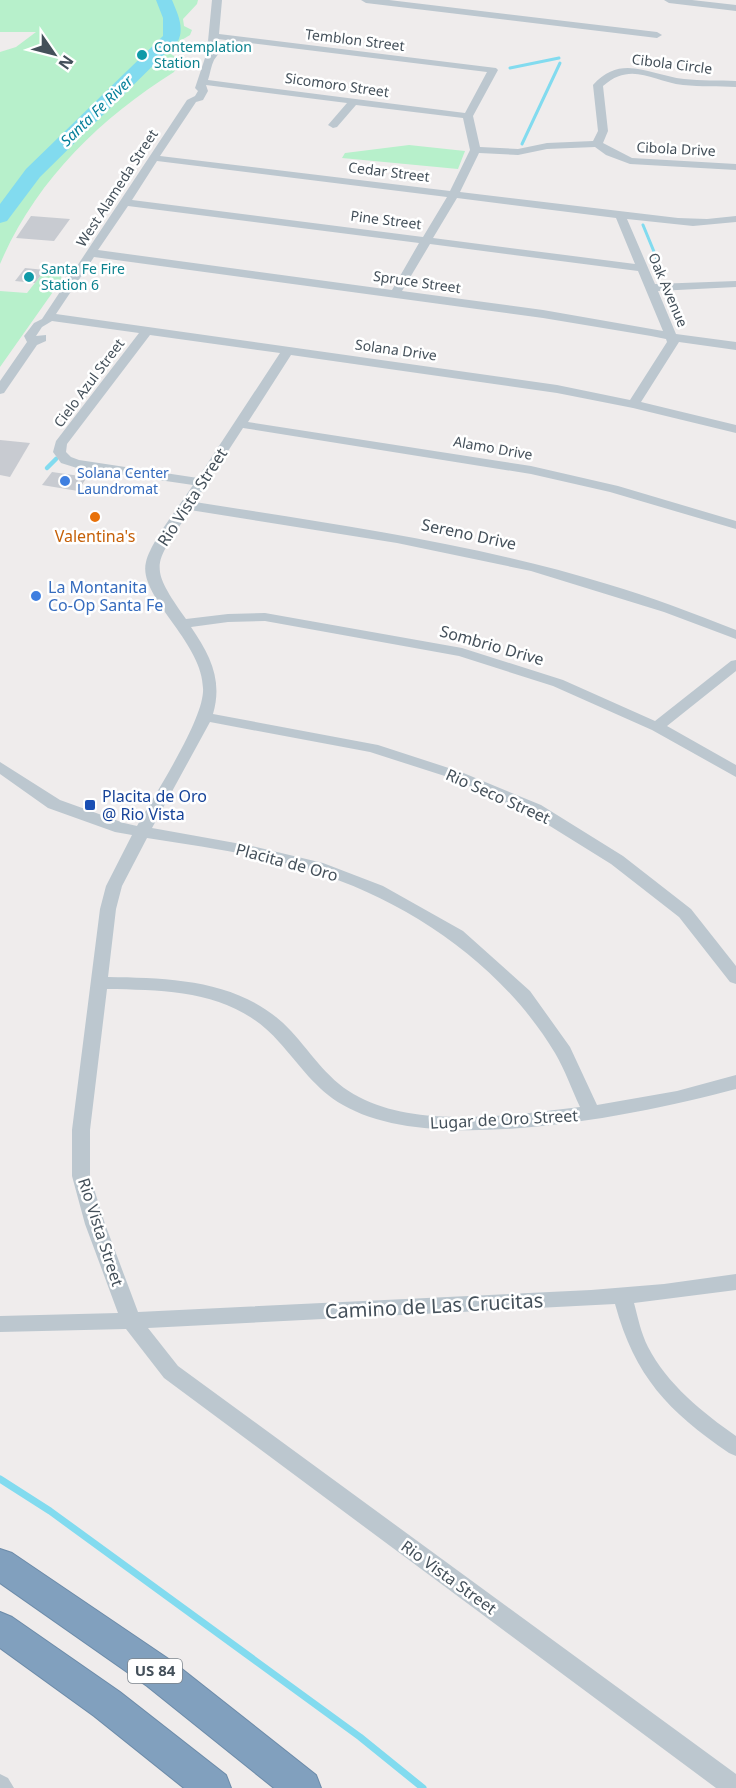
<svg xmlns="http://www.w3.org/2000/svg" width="736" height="1788" font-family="'Noto Sans',sans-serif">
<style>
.green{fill:#b7f0cb}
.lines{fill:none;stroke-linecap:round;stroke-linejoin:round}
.stream-far2{stroke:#82dbef;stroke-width:3}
.stream-far1{stroke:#82dbef;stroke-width:4.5}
.stream{stroke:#82dbef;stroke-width:7}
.river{fill:#82dbef;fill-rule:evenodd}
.building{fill:#c8cbd1}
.highway-casing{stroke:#6c8ba9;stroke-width:2}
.minor{fill:#bcc7cf;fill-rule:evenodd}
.highway{fill:#81a0be;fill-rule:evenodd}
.culture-dot{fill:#0f9aa8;stroke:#fff;stroke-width:2}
.shop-dot{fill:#3f7fe0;stroke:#fff;stroke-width:2}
.food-dot{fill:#e8710a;stroke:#fff;stroke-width:2}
.transit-dot{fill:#1a4fb4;stroke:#fff;stroke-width:2}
.labels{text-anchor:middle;stroke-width:5;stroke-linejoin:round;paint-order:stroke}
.far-street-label{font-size:14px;fill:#44505a;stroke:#fff}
.far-culture-label{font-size:14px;fill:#0d838f;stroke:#fff;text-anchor:start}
.far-shop-label{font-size:14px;fill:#366cbe;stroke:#fff;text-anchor:start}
.far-water-label{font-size:15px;font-style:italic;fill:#08809b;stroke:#fff}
.shield{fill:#fff;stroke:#7c848c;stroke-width:1.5}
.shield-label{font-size:15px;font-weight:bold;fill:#44505a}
.street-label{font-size:16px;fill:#44505a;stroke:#fff}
.food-label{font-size:16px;fill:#c56008;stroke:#fff}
.shop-label{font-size:16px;fill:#366cbe;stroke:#fff;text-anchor:start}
.transit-label{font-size:16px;fill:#164399;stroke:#fff;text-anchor:start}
.near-street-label{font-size:20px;fill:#44505a;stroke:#fff}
</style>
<rect width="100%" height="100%" fill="#efecec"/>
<!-- green -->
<g class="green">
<path d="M0 0H198L197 4 183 19 184 26 192 30 190 35 180 41 172 55 181 59 174 72C99 119 35 182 0 264V52L16 47 36 32H0Z"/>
<path d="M409 145 465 151 458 169 342 158 345 153Z"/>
<path d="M42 274 60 275 62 279 0 367V291L27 293Z"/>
</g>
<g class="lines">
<!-- stream-far2 -->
<g class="stream-far2">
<path d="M510 68 559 58"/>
<path d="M522 144 560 63"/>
<path d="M643 225 664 276"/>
</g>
<!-- stream-far1 -->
<path class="stream-far1" d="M47 468 56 459"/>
<!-- stream -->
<path class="stream" d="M0 1479 50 1511 360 1737 423 1788"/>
<!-- river -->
<path class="river" d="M156 0H172C177 12 185 28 178 41L40 177 7 221 0 223V204L26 169 163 36V18Z"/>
</g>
<!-- building -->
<g class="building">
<path d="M31 216 70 219 54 241 16 238Z"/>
<path d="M25 268 45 270 35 283 15 281Z"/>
<path d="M0 440 30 443 10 477 0 475Z"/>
<path d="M52 472 87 477 78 491 42 485Z"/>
</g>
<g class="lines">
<!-- highway casing -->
<g class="highway-casing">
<g id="highway">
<path d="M0 1549 12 1553 173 1662 316 1775 321 1788H274L147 1686 0 1583Z"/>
<path d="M0 1612 12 1617 120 1692 226 1775 231 1788H184L94 1716 0 1648Z"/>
</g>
</g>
<!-- minor -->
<g class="minor">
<path d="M212 0H222L219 34 496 68 498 70 473 116 480 147 518 149 547 143 593 141 598 131 593 85C621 53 650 75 684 79 701 81 719 80 736 81V87C719 86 701 87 683 85 652 81 631 61 603 86L608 131 603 143 632 158 736 164V170L630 164 606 155 595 147 547 149 518 155 479 153 460 192 678 218 707 219 736 216V222L693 226 627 219 655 284 736 281V287L658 291 676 334 736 342V350L679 342 641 402 736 425V433L633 408 557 393 291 355 248 422 531 466 618 486 736 521V529L610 492 531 474 243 428 195 502C333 524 473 543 607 584 651 597 693 613 736 630V639L664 612 531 571 397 543 190 510C155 565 146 563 186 619L228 614 265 613 462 648 563 680 655 721 731 661 736 660V671L667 726 736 765V777L652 730 553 686 459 656 265 621 228 622 191 627C210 655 223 680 213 714L378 745 461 772 541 805 623 856 691 909 736 966V984L730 982 679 917 611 864 529 813 451 778 370 752 210 722 152 828 252 846 323 863 383 886 463 931 530 991 570 1047 597 1105 677 1091 736 1075V1089C638 1115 434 1158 343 1105 315 1089 300 1065 279 1042 235 991 170 990 107 989L90 1130V1176L105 1224 138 1312 591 1290 664 1284 736 1274V1290L634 1303C638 1318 641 1333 648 1347 667 1384 703 1413 736 1436V1456L729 1453C668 1411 635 1377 615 1304L148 1328 178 1366 736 1774V1788H716L164 1378 126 1329 0 1332V1316L118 1313 85 1224 72 1176V1130L100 909 106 886 132 835 115 832 48 808 0 774V762L60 800 124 823 137 826C155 794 201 724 203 692 206 644 137 597 146 562 151 541 181 504 193 485L77 468 61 463 53 452 56 441 139 333 52 321 42 327 36 336 46 335V341L37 345 4 393 0 394V381L27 342 24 336 34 323 42 319 187 100 195 96 198 91 195 88 205 58 211 52 212 46 205 44 208 41ZM218 39 487 72 465 113 208 80C210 74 211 66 214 60 220 51 224 49 218 39ZM206 85 347 103 328 125 333 128 337 127 356 105 463 118 470 150 450 191 160 156 196 102 203 100 208 91ZM157 161 447 197 423 237 132 200ZM457 198 616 218 635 264 433 238ZM128 206 419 243 392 290 98 250ZM430 244 638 271 663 331 543 310 402 291ZM94 257 543 318 651 336 666 339 667 342 630 400 557 385 56 314ZM150 335 280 353 198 478 79 460 71 457 66 452 67 444ZM147 838C202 847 259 854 312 871 410 902 502 965 555 1053 565 1070 572 1090 580 1107 513 1115 420 1129 359 1097 329 1082 313 1055 291 1031 244 980 173 978 108 977L116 909 122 886Z"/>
<path d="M361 0H389L657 32 662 35 657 38 366 3Z"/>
<path d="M664 0H692L736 5V11L669 3Z"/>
<path d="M0 1774 8 1778 14 1788H0Z"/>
</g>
<!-- highway -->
<use href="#highway" class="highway"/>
</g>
<!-- markers -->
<g class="culture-dot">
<circle cx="142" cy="55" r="6"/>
<circle cx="29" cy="277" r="6"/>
</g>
<g class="shop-dot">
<circle cx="65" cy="481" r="6"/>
<circle cx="36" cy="596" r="6"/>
</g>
<circle class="food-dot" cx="95" cy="517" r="6"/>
<rect class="transit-dot" x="84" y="799" width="12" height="12" rx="3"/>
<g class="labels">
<!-- far-street labels -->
<g class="far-street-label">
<text transform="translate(355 40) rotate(7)" y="5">Temblon Street</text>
<text transform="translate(672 64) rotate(7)" y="5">Cibola Circle</text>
<text transform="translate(337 85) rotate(8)" y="5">Sicomoro Street</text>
<text transform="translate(676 149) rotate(3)" y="5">Cibola Drive</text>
<text transform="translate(389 172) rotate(7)" y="5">Cedar Street</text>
<text transform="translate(117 188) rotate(-57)" y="5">West Alameda Street</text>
<text transform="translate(386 220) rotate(7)" y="5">Pine Street</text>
<text transform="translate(417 282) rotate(8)" y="5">Spruce Street</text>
<text transform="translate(668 290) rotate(67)" y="5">Oak Avenue</text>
<text transform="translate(396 350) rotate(8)" y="5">Solana Drive</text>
<text transform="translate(89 383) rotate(-53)" y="5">Cielo Azul Street</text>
<text transform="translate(493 448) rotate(10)" y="5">Alamo Drive</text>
</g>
<!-- far-culture labels -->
<g class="far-culture-label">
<text x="154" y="52">Contemplation<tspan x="154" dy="16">Station</tspan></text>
<text x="41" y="274">Santa Fe Fire<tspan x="41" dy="16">Station 6</tspan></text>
</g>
<!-- far-shop labels -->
<g class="far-shop-label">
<text x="77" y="478">Solana Center<tspan x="77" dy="16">Laundromat</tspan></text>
</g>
<!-- far-water labels -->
<g class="far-water-label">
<text transform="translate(97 111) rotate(-44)" y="5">Santa Fe River</text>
</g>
<!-- shield labels -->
<rect class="shield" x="128" y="1659" width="54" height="24" rx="4.5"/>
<g class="shield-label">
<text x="155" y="1676">US 84</text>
</g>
<!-- street labels -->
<g class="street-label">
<text transform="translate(192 497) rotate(-57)" y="6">Rio Vista Street</text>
<text transform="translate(469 534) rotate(12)" y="6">Sereno Drive</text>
<text transform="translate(492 645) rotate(16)" y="6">Sombrio Drive</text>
<text transform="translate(498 796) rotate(24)" y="6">Rio Seco Street</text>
<text transform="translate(287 862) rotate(15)" y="6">Placita de Oro</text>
<text transform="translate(504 1119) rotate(-3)" y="6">Lugar de Oro Street</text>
<text transform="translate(101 1232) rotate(72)" y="6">Rio Vista Street</text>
<text transform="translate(449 1577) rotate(36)" y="6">Rio Vista Street</text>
</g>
<!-- food labels -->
<g class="food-label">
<text x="95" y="542">Valentina's</text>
</g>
<!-- shop labels -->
<g class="shop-label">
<text x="48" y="593">La Montanita<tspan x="48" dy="18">Co-Op Santa Fe</tspan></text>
</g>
<!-- transit labels -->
<g class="transit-label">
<text x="102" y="802">Placita de Oro<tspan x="102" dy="18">@ Rio Vista</tspan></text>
</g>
<!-- near-street labels -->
<g class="near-street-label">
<text transform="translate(434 1306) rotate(-3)" y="7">Camino de Las Crucitas</text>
</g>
</g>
<!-- north arrow -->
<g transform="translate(54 54) rotate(125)" stroke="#ffffff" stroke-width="4.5" paint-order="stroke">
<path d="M0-4.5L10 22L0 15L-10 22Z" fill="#44505a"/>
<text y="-9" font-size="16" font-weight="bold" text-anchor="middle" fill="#44505a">N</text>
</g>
</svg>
